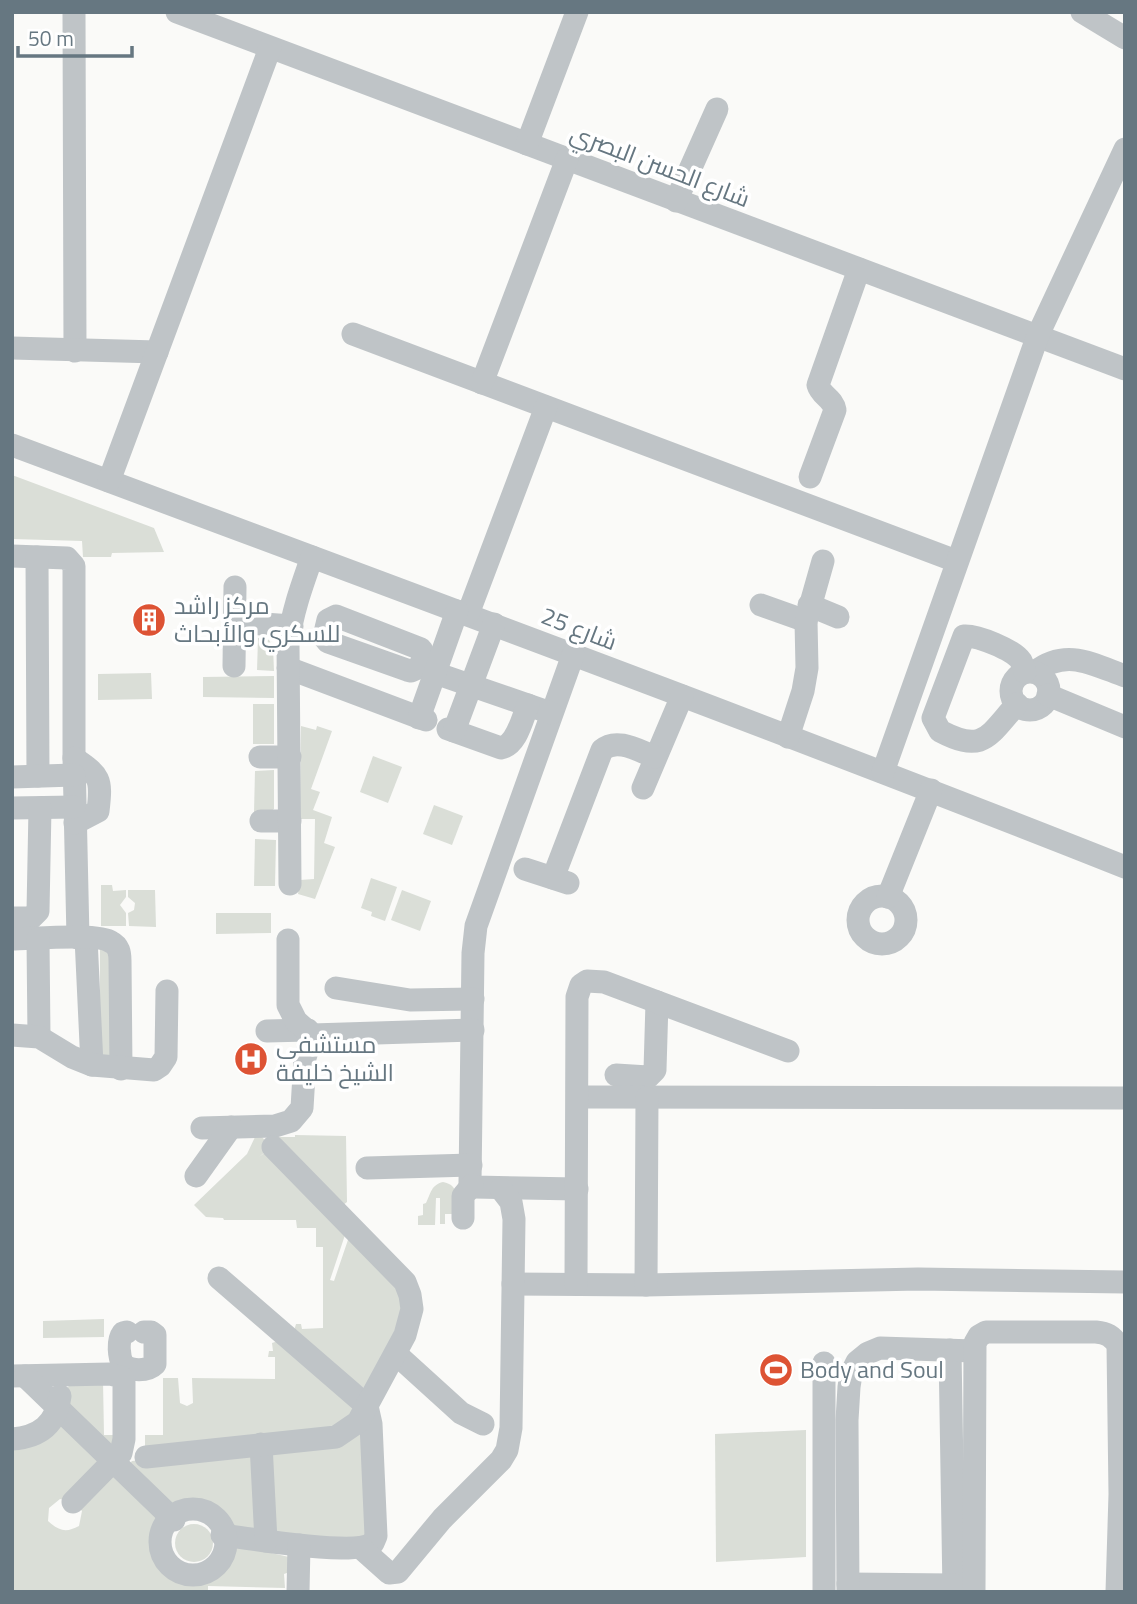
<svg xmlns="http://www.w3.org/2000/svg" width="1137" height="1604" font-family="'Titillium Web',Cairo,sans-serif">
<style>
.green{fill:#daded7}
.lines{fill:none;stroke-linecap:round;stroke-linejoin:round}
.minor{stroke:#bfc4c7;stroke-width:23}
.labels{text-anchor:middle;stroke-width:7;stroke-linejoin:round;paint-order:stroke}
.street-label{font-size:24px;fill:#667781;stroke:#fff}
.poi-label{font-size:24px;fill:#667781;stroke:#fff;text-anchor:start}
</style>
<rect width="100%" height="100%" fill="#fafaf8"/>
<!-- green -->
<g class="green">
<path d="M12 475 154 528 164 552 112 553 111 557H83L82 541 12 539Z"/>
<path d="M258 638 269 640 273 647 274 671 257 670Z"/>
<path d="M151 673 152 699 98 700V674Z"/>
<path d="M274 676V698L203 697V677Z"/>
<rect x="253" y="704" width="21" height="40"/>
<path d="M301 726 316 730 317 726 332 731 311 789 320 792 313 810 332 817 324 843 335 847 315 899 298 894 300 880 314 879 315 819H300Z"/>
<path d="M373 756 402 767 388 803 360 792Z"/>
<path d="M274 770V809L270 812H254L255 771Z"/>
<path d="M434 805 463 816 452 845 423 834Z"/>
<path d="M255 839 276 840 275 886H254Z"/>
<path d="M371 878 397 887 385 921 371 916 372 912 361 908Z"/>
<path d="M101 885H112L113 891 126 890V897L120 905 126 913V926H101Z"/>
<path d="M128 890H155L156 927 129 926 128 913 134 910 135 903 128 897Z"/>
<path d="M402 890 431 901 420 931 391 920Z"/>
<path d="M216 913H271V933L216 934Z"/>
<path d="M100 948 110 949 111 1055 105 1057 100 1053Z"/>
<path d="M295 1135 346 1136 347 1202 338 1209 269 1137H295Z"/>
<path d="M255 1137H262L271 1147 259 1157 271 1148 348 1226 330 1280 334 1281 351 1231 409 1297 371 1393 292 1338 296 1324H301L302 1329 323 1328V1247H316V1228H297L296 1220H224L223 1218 206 1217 194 1205 247 1154Z"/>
<path d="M443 1182C460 1185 457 1200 457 1214H445V1224H440V1198H436L435 1225H418V1216L423 1215V1204L426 1203C431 1193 431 1185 443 1182Z"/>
<path d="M104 1319V1337L43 1338V1321Z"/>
<path d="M284 1339 356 1401 352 1424 145 1453V1435H163V1378H178L180 1403 187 1406 193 1403 192 1378 275 1379V1357H268L269 1351H273L272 1343Z"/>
<path d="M103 1381 104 1435H118L114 1448 73 1417 66 1390 71 1383Z"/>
<path d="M63 1421 108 1464 70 1501 60 1499 49 1508 48 1521C59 1531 66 1533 79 1526L82 1511 74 1503 110 1468 164 1521C136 1577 223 1603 228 1543L289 1557 292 1571 284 1574 285 1588 208 1586V1592H12V1444Z"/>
<path d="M361 1421 372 1538 269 1537V1448Z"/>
<path d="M806 1430V1557L716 1562 715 1434Z"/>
<path d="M248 1448H251L263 1532 222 1525C211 1508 191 1504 173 1514L130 1463 132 1461Z"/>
<circle cx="194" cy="1543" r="19"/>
</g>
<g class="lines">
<!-- minor -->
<g class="minor">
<path d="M74 12 75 351"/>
<path d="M177 12 1125 369"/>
<path d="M1082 12 1125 38"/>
<path d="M527 144 577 12"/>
<path d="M676 201 717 109"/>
<path d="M353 334 956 561"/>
<path d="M12 348 157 352"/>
<path d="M482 383 567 159"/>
<path d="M12 445C384 584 756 721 1125 867"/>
<path d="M810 477 835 410C833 398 821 396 818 385L859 269"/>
<path d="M109 481 270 48"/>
<path d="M12 556 67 558 74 566V758L78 938"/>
<path d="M37 557 38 776"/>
<path d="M761 605 806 621"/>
<path d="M809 605 838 617"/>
<path d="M468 614 546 407"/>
<path d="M336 616 421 649 424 655 420 667 411 671 407 670 328 642 324 637 328 620Z"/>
<path d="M234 622 292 626"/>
<path d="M573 655 476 926 473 953 470 1183 474 1187 577 1189"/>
<path d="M234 666 235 587"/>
<path d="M288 668 426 720"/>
<path d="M1035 672C1066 648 1092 664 1125 676"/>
<circle cx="1030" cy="691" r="19"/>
<path d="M435 673 551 713"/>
<path d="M1048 695 1125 727"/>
<path d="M1017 704C988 736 984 754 940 731L933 718 964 636C977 635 1014 650 1021 661 1023 665 1024 669 1025 672"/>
<path d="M419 718 457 611"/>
<path d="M448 729 501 748C517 745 522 719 528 705"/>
<path d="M454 731 494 624"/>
<path d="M788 737 803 691 807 668 806 621 823 561"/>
<path d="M260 757H290"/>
<path d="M74 758C100 776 102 778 98 811L75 823"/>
<path d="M883 772 1038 335 1125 149"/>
<path d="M12 777 74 775"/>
<path d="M643 788 682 696"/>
<path d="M12 808 74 807"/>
<path d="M261 821H290"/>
<path d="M525 869 568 883"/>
<path d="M553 878 602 750C617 737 639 751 655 757"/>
<path d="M290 884 288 644C292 613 301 588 312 557"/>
<circle cx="882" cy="920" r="24"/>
<path d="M888 897 931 790"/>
<path d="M12 918H31L38 911 40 808"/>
<path d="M86 938 92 1065"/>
<path d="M12 939C32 939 98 933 111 942 119 946 120 953 120 961L121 1069"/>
<path d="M38 939 39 1037"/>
<path d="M336 988 410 1000 473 999"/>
<path d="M267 1031 308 1030"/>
<path d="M12 1035 39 1037 72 1057 92 1065 154 1070 160 1066 166 1057 167 991"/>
<path d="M312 1035 473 1030"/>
<path d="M616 1075 648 1077 655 1070 657 1002"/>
<path d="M578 1097 1125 1098"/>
<path d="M202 1128 275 1126 291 1121 302 1108 305 1058 312 1035 296 1021 288 1005V940"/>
<path d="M367 1168 471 1165"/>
<path d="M196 1176 231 1127"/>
<path d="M463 1218V1196L472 1185"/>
<path d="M219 1278 367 1406 371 1424 376 1536 373 1543C354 1557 250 1538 222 1535"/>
<path d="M513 1284 646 1285 918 1279 1125 1282"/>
<path d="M576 1284 577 997 581 985 587 981 604 982 788 1051"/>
<path d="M646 1285 647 1098"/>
<path d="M127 1332 123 1333C117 1341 119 1357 123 1365 131 1371 147 1372 155 1364V1335L151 1332H144"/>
<path d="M950 1350 954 1592"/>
<path d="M396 1354 461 1413 483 1424"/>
<path d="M824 1363V1592"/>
<path d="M12 1376 110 1374 121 1377 124 1382V1439L121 1453 73 1502"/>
<path d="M25 1376 174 1520"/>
<path d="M12 1439C40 1437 56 1424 60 1396"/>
<path d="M261 1444 266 1541"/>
<path d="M146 1457 336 1437 358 1422 405 1335 412 1309 410 1295 405 1282 273 1147"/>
<circle cx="193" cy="1542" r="33"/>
<path d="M361 1548 389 1573 398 1572 442 1519 501 1460 507 1450 511 1428 514 1219 511 1202 501 1189"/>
<path d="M848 1584 954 1585"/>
<path d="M298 1592 299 1545"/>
<path d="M848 1592 847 1420 849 1387 851 1374 857 1362 868 1353 880 1348 974 1351"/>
<path d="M974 1592 975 1343 979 1336 986 1332H1096C1107 1333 1112 1336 1118 1345L1120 1494 1117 1592"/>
</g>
</g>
<!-- icons -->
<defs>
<g id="building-disc" transform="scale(1.75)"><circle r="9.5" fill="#dd5334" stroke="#fff"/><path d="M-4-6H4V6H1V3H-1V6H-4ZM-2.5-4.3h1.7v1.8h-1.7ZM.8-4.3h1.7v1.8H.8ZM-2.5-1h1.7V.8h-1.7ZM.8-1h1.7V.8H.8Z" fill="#fff"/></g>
<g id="hospital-disc" transform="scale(1.75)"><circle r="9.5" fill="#dd5334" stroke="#fff"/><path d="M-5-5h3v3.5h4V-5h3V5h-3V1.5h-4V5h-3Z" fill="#fff"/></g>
<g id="stadium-disc" transform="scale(1.75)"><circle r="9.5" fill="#dd5334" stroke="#fff"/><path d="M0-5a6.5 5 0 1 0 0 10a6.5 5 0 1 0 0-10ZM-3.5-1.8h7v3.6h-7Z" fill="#fff"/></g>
</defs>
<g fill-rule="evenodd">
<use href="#building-disc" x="149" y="620"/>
<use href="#hospital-disc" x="251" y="1059"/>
<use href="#stadium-disc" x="776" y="1370"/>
</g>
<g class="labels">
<!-- street labels -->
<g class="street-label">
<text transform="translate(660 166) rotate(21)" y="8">شارع الحسن البصري</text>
<text transform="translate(579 629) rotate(21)" y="8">شارع 25</text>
</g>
<!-- poi labels -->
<g class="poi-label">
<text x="174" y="614">مركز راشد<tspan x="174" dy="28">للسكري والأبحاث</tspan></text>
<text x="276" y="1053">مستشفى<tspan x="276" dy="28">الشيخ خليفة</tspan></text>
<text x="800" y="1378">Body and Soul</text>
</g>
</g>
<!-- border -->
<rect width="1137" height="1604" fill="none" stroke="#667781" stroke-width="28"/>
<!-- scale -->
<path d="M18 46v10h114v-10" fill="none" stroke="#667781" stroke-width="3.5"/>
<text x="28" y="46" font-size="21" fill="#667781" stroke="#ffffff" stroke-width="5" paint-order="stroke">50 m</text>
</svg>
